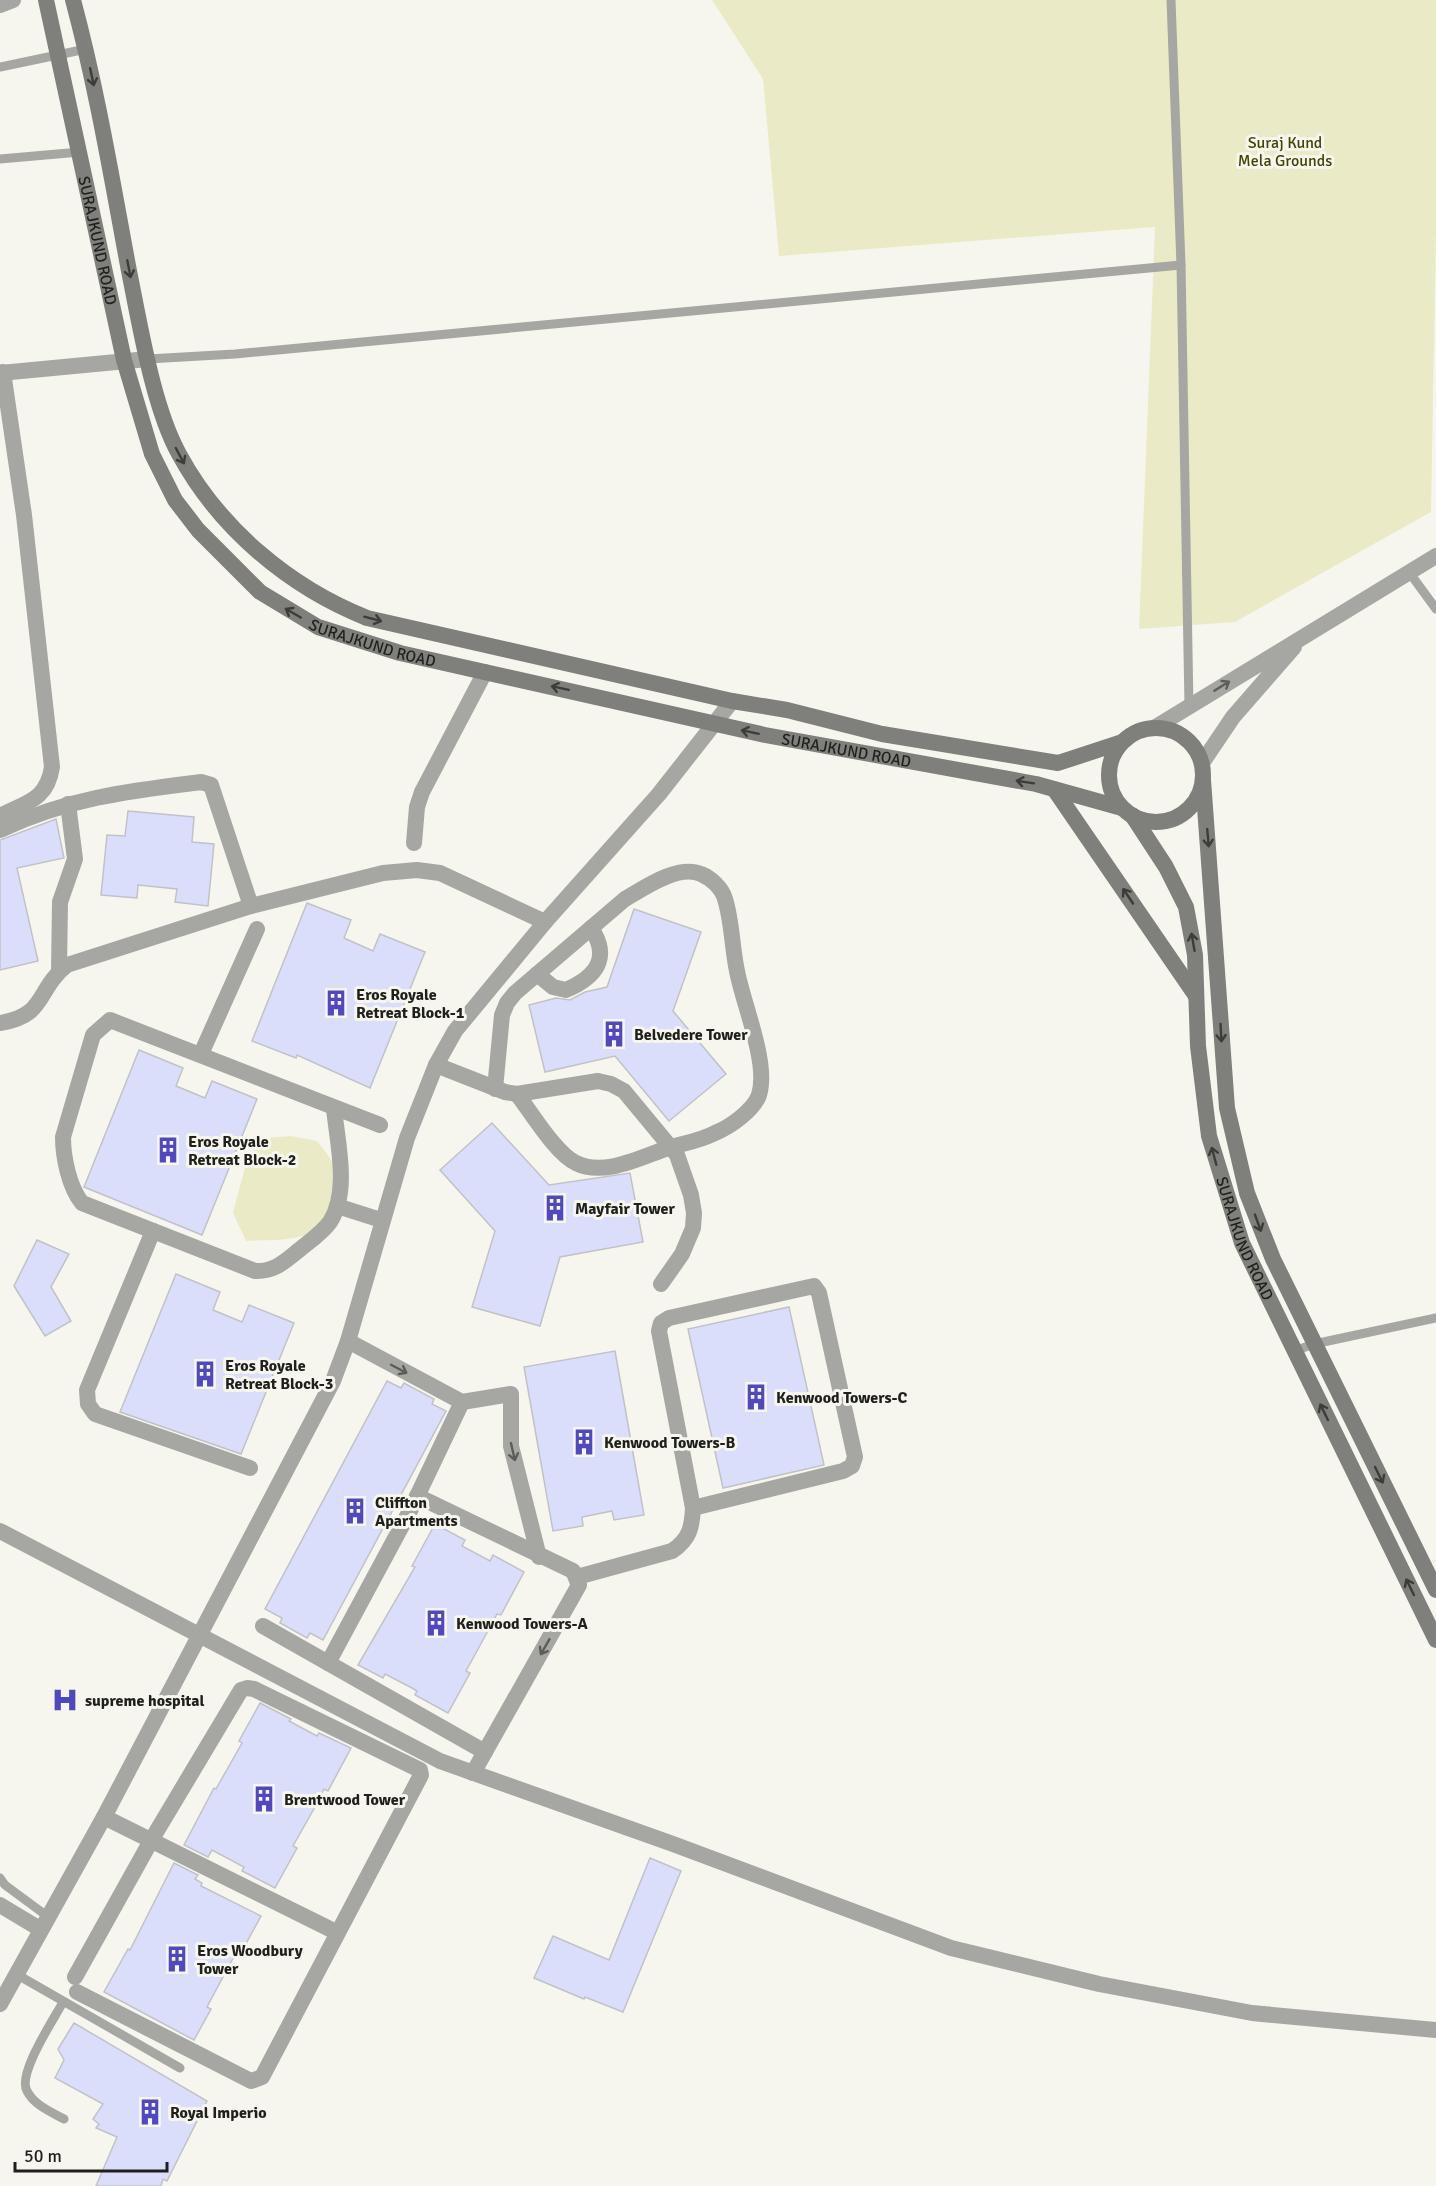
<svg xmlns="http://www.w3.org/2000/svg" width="1436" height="2186" font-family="Signika,sans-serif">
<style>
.park{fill:#eaebc6}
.building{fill:#dbdefb;stroke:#c1c2c8;stroke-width:1.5}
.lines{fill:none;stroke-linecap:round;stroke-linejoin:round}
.service{stroke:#a6a6a3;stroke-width:9}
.minor{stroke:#a6a6a3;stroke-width:16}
.tertiary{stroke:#a6a6a3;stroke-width:16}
.secondary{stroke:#7f807c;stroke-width:16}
.oneway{stroke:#3c3c39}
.oneway2{stroke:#5c5c59}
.labels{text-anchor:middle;stroke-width:6;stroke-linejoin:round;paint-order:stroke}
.park-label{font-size:16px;fill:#434301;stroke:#f6f6ef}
.street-label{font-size:16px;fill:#1f1f1c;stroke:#f6f6ef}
.poi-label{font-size:16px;font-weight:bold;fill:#1f1f1c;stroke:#f6f6ef;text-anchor:start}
</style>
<rect width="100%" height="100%" fill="#f6f6ef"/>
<!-- park -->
<g class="park">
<path d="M712 0H1436V235L1431 512 1235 622 1139 629 1155 227 779 256 763 79Z"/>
<path d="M291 1136 317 1141C334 1162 340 1168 333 1195 332 1202 331 1212 328 1218 315 1244 270 1239 246 1241L233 1213 248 1156 265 1138Z"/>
</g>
<!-- building -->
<g class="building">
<path d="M128 811 194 817 192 842 214 844 208 906 175 902 177 889 138 885 137 898 101 895 107 835 125 836Z"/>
<path d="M56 819 64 858 17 868 38 961 0 970V840Z"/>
<path d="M307 903 351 920 344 938 373 951 380 934 425 952 370 1088 297 1055 296 1058 252 1041Z"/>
<path d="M634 909 701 932 673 1011 726 1074 669 1121 615 1056 545 1072 529 1005 556 998 570 1000 585 992 607 987Z"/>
<path d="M139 1050 183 1068 176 1086 205 1098 212 1081 257 1099 202 1235 84 1187Z"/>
<path d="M492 1123 549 1185 630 1173 643 1242 560 1257 540 1326 472 1307 495 1231 440 1170Z"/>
<path d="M37 1240 69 1254 51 1287 71 1321 45 1336 14 1286Z"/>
<path d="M176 1274 220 1292 213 1310 242 1322 249 1305 294 1323 241 1454 120 1412Z"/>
<path d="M789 1307 824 1465 723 1488 688 1329Z"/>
<path d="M615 1351 644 1515 614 1520 612 1511 582 1517 583 1526 553 1531 524 1367Z"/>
<path d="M387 1381 401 1388 404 1383 434 1399 432 1404 446 1411 323 1640 310 1633 307 1638 280 1623 282 1618 265 1609Z"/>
<path d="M435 1524 465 1540 462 1546 490 1561 493 1555 524 1572 501 1615 497 1614 477 1651 466 1671 470 1673 448 1713 415 1695 417 1691 412 1688 385 1674 383 1678 358 1665 415 1567 412 1566Z"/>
<path d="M260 1703 291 1719 289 1721 317 1736 319 1733 351 1748 328 1791 324 1789 315 1807 293 1846 297 1848 275 1888 242 1871 244 1867 212 1850 208 1857 184 1845 214 1788 216 1789 242 1743 239 1741Z"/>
<path d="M650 1858 681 1871 623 2012 585 1997 584 1999 534 1978 553 1936 609 1960Z"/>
<path d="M174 1863 198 1875 195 1879 202 1883 201 1886 261 1916 242 1951 238 1949 207 2007 211 2009 194 2040 104 1992 128 1949 130 1950Z"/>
<path d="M74 2023 207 2101 167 2181 163 2179 161 2186H96L117 2137 96 2128 99 2124 93 2119 103 2104 55 2078 64 2060 58 2049Z"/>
</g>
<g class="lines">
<!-- service -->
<g class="service">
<path d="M1171 0 1181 265 1189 706"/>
<path d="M0 67 86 49"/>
<path d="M0 159 80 152"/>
<path d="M148 359 235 354 1181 265"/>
<path d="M1409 572 1436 609"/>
<path d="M1294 1351 1314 1344 1436 1318"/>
<path d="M0 1878 5 1885 47 1916"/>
<path d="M16 1974 180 2068"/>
<path d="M63 2002C54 2019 17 2074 27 2091 34 2105 51 2112 64 2119"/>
</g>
<!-- minor -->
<g class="minor">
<path d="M0 5 13 0"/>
<path d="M0 373 148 359"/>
<path d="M0 816C27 802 47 800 52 767L24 515 3 372"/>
<path d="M0 830C68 798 128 791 201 782L211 785 251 906"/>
<path d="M414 843 417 807 422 792 485 672"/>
<path d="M59 971 60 902 75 859 68 804"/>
<path d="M537 974 553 987 566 990C596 977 611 958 591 928"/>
<path d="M0 1023C47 1016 36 989 67 965L251 906 383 873 417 870 440 873 545 922"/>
<path d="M201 1054 257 929"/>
<path d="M436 1065 505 1092 517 1094 598 1081 611 1084 624 1091 677 1155 691 1195 694 1213 693 1228 682 1254 661 1284"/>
<path d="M495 1089 502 1015 507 1003 515 993 625 899C644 888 678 864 701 874 711 878 722 888 725 899 732 921 732 948 737 971 743 1004 769 1063 759 1095 754 1110 730 1127 715 1133 700 1141 684 1143 668 1148 641 1157 604 1177 576 1163 556 1154 531 1112 517 1094"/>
<path d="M334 1108C337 1142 350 1191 330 1222 322 1233 310 1241 299 1250 284 1262 274 1272 255 1271L82 1203C69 1187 63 1157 63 1137L93 1035 110 1020 380 1125"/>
<path d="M337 1206 381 1220"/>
<path d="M153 1231 87 1390 88 1404 95 1414 250 1468"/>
<path d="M348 1341 462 1402 511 1394V1446L539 1557"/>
<path d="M417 1496 573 1571 579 1585 473 1773"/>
<path d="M0 1531 440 1761 673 1844 951 1948 1099 1984 1252 2013 1436 2030"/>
<path d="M577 1577 672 1551C690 1539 692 1527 693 1508L659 1331 661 1323 669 1318 814 1286 819 1293 855 1457 852 1466 843 1471 693 1508"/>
<path d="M263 1626 485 1752"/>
<path d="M328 1663 412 1507 462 1402"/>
<path d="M104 1817 336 1932"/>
<path d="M0 1905 40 1929"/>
<path d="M75 1977 152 1839 241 1690 247 1688 254 1689 420 1770 421 1775 262 2077 251 2081 77 1992"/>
<path d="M0 2004 104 1817 333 1381 348 1341 407 1138 436 1065 455 1031 545 922 659 794 732 701"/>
</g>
<!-- tertiary -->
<g class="tertiary">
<path d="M1154 728 1436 556"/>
<path d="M1202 763 1233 717 1294 647"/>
</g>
<!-- secondary -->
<g class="secondary">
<path id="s1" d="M46 0 124 360 152 454 175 500 198 530 260 592 318 627 400 653 765 735 1036 784 1122 808"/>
<path d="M73 0C97 89 112 180 129 271 140 325 153 407 179 454 219 528 289 587 367 618L732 701 787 710 882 734 1058 763 1122 742"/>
<circle cx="1156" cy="775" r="47"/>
<path d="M1203 780 1227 1108 1247 1193 1273 1259 1436 1590"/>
<path d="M1054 789 1196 996"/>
<path id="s2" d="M1132 815 1166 867 1186 907 1195 955 1198 1046 1209 1136 1242 1243 1436 1640"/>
</g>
</g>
<!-- one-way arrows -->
<defs><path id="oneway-shaft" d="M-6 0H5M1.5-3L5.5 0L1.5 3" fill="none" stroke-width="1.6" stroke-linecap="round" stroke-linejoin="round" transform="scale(1.5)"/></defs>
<g class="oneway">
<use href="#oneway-shaft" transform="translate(92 77) rotate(78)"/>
<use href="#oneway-shaft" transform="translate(129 269) rotate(79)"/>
<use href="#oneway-shaft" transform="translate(180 456) rotate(62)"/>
<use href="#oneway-shaft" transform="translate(293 613) rotate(-150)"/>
<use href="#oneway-shaft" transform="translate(373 619) rotate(15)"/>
<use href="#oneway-shaft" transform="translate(560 688) rotate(-168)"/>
<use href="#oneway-shaft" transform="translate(750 732) rotate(-168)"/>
<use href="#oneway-shaft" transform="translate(1025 782) rotate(-171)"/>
<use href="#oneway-shaft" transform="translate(1208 838) rotate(85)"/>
<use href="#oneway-shaft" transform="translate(1128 896) rotate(-124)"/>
<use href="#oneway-shaft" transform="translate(1193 942) rotate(-100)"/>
<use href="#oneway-shaft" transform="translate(1221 1033) rotate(87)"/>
<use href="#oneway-shaft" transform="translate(1214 1156) rotate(-105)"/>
<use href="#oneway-shaft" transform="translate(1258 1223) rotate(70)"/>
<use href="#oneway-shaft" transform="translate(1324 1412) rotate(-116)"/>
<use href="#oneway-shaft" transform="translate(1379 1475) rotate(64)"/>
<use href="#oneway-shaft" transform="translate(1410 1587) rotate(-116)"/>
</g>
<g class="oneway2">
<use href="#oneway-shaft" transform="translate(1222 686) rotate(-32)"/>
<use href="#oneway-shaft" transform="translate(399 1369) rotate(28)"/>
<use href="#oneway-shaft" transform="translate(513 1452) rotate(77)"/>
<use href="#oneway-shaft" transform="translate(545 1647) rotate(120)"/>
</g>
<!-- icons -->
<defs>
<g id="building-bare" transform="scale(2.07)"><path d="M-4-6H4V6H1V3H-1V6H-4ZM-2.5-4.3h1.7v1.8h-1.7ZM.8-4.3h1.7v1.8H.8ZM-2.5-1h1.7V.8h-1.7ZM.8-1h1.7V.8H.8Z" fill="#4f48bf" stroke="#f6f6ef" stroke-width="2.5" paint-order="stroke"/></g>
<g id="hospital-bare" transform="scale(2.07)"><path d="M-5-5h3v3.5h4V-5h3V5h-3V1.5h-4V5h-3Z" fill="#4f48bf" stroke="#f6f6ef" stroke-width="2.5" paint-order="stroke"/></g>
</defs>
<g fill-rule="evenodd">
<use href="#building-bare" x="336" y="1003"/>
<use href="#building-bare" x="614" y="1034"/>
<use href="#building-bare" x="168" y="1150"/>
<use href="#building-bare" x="555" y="1208"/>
<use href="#building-bare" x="205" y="1374"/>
<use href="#building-bare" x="756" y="1397"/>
<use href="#building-bare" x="584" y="1442"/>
<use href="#building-bare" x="355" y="1511"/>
<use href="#building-bare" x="436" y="1623"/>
<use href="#hospital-bare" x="65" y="1700"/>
<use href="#building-bare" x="264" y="1799"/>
<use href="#building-bare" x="177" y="1959"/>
<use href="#building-bare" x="150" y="2112"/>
</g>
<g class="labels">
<!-- park labels -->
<g class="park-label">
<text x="1285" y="148">Suraj Kund<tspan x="1285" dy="18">Mela Grounds</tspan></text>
</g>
<!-- street labels -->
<g class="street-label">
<text dy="6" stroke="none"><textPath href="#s1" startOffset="246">SURAJKUND ROAD</textPath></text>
<text dy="6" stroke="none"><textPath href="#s1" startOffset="768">SURAJKUND ROAD</textPath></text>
<text dy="6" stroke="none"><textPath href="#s1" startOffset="1254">SURAJKUND ROAD</textPath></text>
<text dy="6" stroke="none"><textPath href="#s2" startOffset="446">SURAJKUND ROAD</textPath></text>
</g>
<!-- poi labels -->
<g class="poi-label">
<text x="356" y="1000">Eros Royale<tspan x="356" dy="18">Retreat Block-1</tspan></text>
<text x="634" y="1040">Belvedere Tower</text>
<text x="188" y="1147">Eros Royale<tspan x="188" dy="18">Retreat Block-2</tspan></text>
<text x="575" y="1214">Mayfair Tower</text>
<text x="225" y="1371">Eros Royale<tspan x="225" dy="18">Retreat Block-3</tspan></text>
<text x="776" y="1403">Kenwood Towers-C</text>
<text x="604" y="1448">Kenwood Towers-B</text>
<text x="375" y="1508">Cliffton<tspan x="375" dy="18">Apartments</tspan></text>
<text x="456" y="1629">Kenwood Towers-A</text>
<text x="85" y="1706">supreme hospital</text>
<text x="284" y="1805">Brentwood Tower</text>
<text x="197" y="1956">Eros Woodbury<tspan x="197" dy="18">Tower</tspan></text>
<text x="170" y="2118">Royal Imperio</text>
</g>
</g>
<!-- scale -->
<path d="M15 2162v9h152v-9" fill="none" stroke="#1f1f1c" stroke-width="3"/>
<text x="24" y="2162" font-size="18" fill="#1f1f1c" stroke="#f6f6ef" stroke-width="4.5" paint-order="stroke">50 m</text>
</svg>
